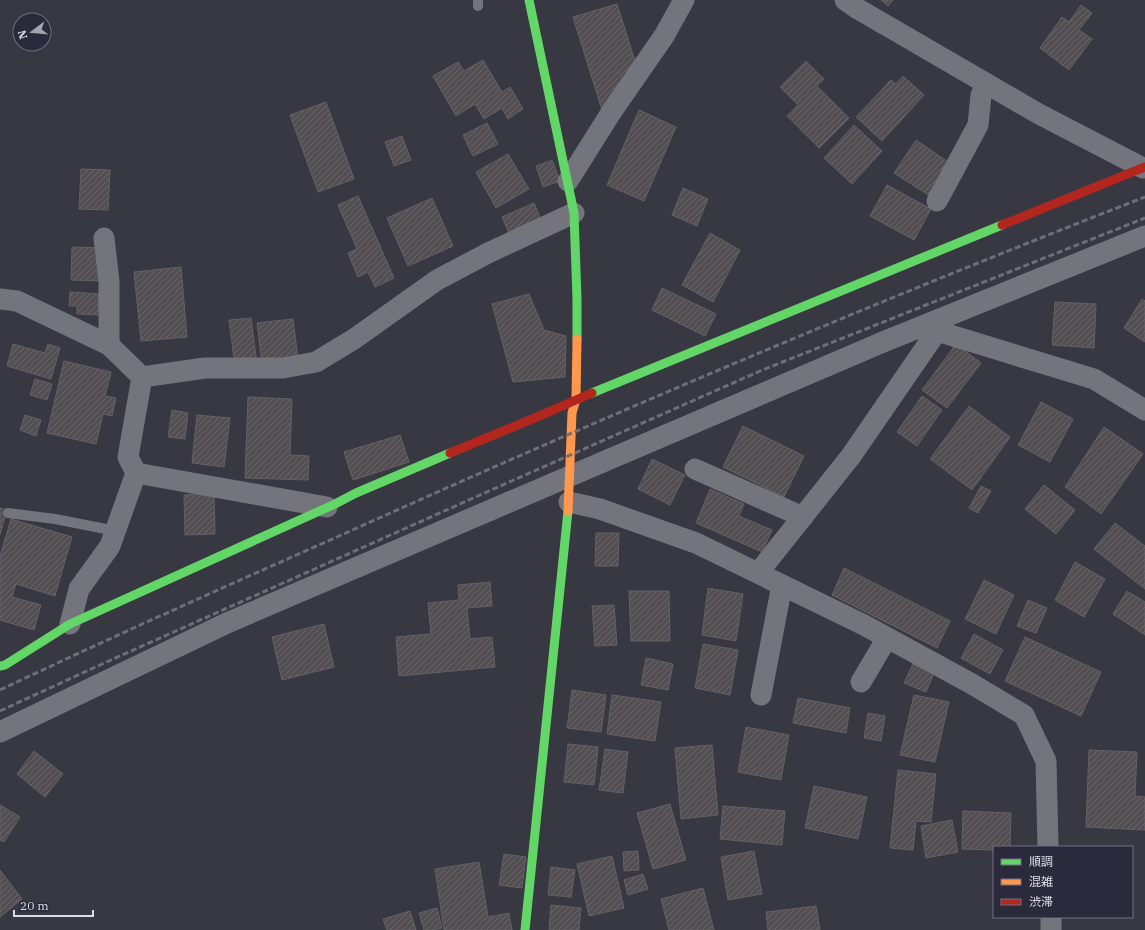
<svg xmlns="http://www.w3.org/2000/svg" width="1145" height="930" font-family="'IBM Plex Serif','Noto Sans JP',serif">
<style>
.building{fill:url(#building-hatch);stroke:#646065}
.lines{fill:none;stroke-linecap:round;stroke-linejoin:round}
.lane{stroke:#74747c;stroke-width:10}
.street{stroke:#74747c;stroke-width:21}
.fast{stroke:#63d668;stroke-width:9}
.slow{stroke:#ff974d;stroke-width:9}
.jam{stroke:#b3261e;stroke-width:9}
.rail{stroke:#6e6e75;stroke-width:3;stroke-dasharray:6 3;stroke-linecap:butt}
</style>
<defs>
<pattern id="building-hatch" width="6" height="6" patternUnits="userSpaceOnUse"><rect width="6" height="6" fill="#524e52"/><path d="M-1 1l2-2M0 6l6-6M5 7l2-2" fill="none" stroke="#6a676b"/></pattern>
</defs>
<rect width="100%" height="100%" fill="#383842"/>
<!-- building -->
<g class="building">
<path d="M881 0H893L888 6Z"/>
<path d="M617 4 637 67 602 110 573 17Z"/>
<path d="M1081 5 1092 13 1079 30 1092 39 1069 70 1040 48 1062 17 1069 22Z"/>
<path d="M483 60 502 92 510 87 523 109 508 119 502 108 484 119 475 104 456 116 433 76 458 62 464 71Z"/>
<path d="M806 61 824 79 817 86 849 118 819 148 787 116 798 105 780 87Z"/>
<path d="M903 76 924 95 882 141 856 117 891 80 896 84Z"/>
<path d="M326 102 354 179 318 192 290 115Z"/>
<path d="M639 110 676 127 644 201 607 185Z"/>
<path d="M487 123 498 144 473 156 463 135Z"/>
<path d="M854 125 882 151 852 184 824 158Z"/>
<path d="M402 136 411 160 394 166 385 142Z"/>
<path d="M916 140 951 164 930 196 894 173Z"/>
<path d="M508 154 529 189 496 208 476 172Z"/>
<path d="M552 160 560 181 543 187 536 166Z"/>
<path d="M81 169 110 170 108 210 79 209Z"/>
<path d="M887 185 931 209 914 240 870 216Z"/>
<path d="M683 188 708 199 697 226 672 215Z"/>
<path d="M358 196 394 278 375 287 368 272 358 277 348 253 357 249 338 205Z"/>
<path d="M432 198 453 246 408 266 387 218Z"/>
<path d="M534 203 542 222 510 236 502 217Z"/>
<path d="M710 233 740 250 713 302 682 285Z"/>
<path d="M72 247 104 248 103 281 71 280Z"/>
<path d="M181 267 187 337 141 341 134 272Z"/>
<path d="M662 288 716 314 705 336 652 310Z"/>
<path d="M70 292 99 294 98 315 77 314V306H69Z"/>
<path d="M529 294 544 330 566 336 565 377 513 382 492 304Z"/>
<path d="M1142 299 1145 301V342L1124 328Z"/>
<path d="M1055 302 1096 304 1094 348 1052 345Z"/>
<path d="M251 318 257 364 235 367 229 320Z"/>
<path d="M293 319 298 359 262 364 257 323Z"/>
<path d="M13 344 45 353 48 344 60 348 51 379 7 366Z"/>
<path d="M956 344 981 363 947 408 922 390Z"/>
<path d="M64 361 111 372 105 396 116 398 112 416 103 414 96 444 47 433Z"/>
<path d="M35 379 52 384 47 400 30 395Z"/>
<path d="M922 396 942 410 917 446 897 432Z"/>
<path d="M248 397 292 399 290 455 309 456 308 480 245 478Z"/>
<path d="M1041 402 1073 419 1050 462 1018 445Z"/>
<path d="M969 406 1010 437 972 490 930 459Z"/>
<path d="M172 410 188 413 185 439 168 437Z"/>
<path d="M25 415 41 420 36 436 20 430Z"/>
<path d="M197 415 230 418 224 467 192 463Z"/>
<path d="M743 426 804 456 784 497 723 467Z"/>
<path d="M1104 427 1143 454 1101 514 1065 487Z"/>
<path d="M400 435 409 462 353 480 344 452Z"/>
<path d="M652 459 685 475 670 505 638 489Z"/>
<path d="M1044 485 1075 510 1056 534 1025 509Z"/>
<path d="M981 486 991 491 978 513 969 508Z"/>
<path d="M710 489 744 504 739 516 772 530 762 552 696 523Z"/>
<path d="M214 494 215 534 185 535 184 495Z"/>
<path d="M0 508 7 510 0 535Z"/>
<path d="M11 519 72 537 55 596 16 584 12 597 41 605 34 630 0 620V556Z"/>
<path d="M1115 523 1145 546V589L1094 549Z"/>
<path d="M596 533H619L618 566H595Z"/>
<path d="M1075 562 1105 579 1084 617 1055 600Z"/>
<path d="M844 568 950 621 937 648 832 595Z"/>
<path d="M984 580 1014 595 996 634 965 619Z"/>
<path d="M490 582 492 606 467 608 470 639 492 637 495 667 399 676 396 637 431 634 428 603 459 600 458 585Z"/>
<path d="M708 588 743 594 736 641 702 635Z"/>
<path d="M629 591H669L670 641H631Z"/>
<path d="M1127 591 1145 602V635L1113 614Z"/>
<path d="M1028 600 1047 608 1036 633 1017 626Z"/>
<path d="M614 605 617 645 595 646 592 606Z"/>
<path d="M324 624 334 667 282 680 272 637Z"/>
<path d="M974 634 1003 650 990 674 961 658Z"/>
<path d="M1025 637 1101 672 1081 716 1005 681Z"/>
<path d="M703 644 738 650 730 695 695 688Z"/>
<path d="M646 658 673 664 668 690 641 685Z"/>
<path d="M913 664 934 673 926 692 904 683Z"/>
<path d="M572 690 606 695 601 732 567 728Z"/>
<path d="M612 695 661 702 655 741 607 734Z"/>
<path d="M914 695 949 702 935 762 900 755Z"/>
<path d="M798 698 850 708 846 733 793 723Z"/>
<path d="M868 713 885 716 881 741 864 738Z"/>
<path d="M746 727 789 735 781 780 738 772Z"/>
<path d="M568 744 598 747 594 785 564 782Z"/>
<path d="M712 745 718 815 681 819 675 748Z"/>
<path d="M605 749 628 752 623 793 599 790Z"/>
<path d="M1089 750 1137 752 1135 796 1145 797V830L1086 827Z"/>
<path d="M34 751 63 774 45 797 17 774Z"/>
<path d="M898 770 936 774 931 822 916 821 913 850 890 848Z"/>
<path d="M814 786 867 797 858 839 805 828Z"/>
<path d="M670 804 686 860 653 869 637 813Z"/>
<path d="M0 805 20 817 4 842 0 840Z"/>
<path d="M723 806 785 811 782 845 720 839Z"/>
<path d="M963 811 1011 813 1010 847H994V850L962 849Z"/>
<path d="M952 820 958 852 926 858 921 826Z"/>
<path d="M638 851 639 870 624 871 623 852Z"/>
<path d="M754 851 762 894 728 900 721 857Z"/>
<path d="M504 854 526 857 522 888 499 885Z"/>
<path d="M612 856 624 908 589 916 577 864Z"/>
<path d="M479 862 488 917 509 913 512 930H444L435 869Z"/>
<path d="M551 867 575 870 571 897 548 895Z"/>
<path d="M0 870 22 899 0 917Z"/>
<path d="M643 874 648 889 628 895 624 880Z"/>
<path d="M703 888 714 930H669L661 899Z"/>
<path d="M551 905 581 908 579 930H549Z"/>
<path d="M816 906 820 930H768L766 912Z"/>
<path d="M437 908 442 928 433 930H424L419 913Z"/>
<path d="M410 911 416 930H387L383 919Z"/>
</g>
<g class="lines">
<!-- lane -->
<g class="lane">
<path d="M478 0V6"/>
<path d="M8 513 55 519 116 531"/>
</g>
<!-- street -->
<g class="street">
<path d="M845 0 858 9 1039 114 1143 168"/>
<path d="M568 181 612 111 664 36 684 0"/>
<path d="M937 201 978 125 981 95 987 84"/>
<path d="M104 238 109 281V345"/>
<path d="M0 299 17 301 109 345 142 377 128 457 136 473 110 546 79 589 70 624"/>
<path d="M142 377 205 368H283L316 362 354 339 437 280 488 253 574 213"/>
<path d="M695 469 803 517"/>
<path d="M136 473 327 507"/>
<path d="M569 502 600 509 696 543 864 625 972 684 1024 715 1046 761 1048 847"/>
<path d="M758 573 851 456 937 331 1094 379 1145 410"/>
<path d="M861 682 887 638"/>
<path d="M761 695 782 585"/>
<path d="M0 732 227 623 883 342 1145 236"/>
<path d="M1051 917V930"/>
</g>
<!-- fast -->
<g class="fast">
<path d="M529 0 574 213 577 299V339"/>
<path d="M592 393 1002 225"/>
<path d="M0 666 5 665 70 624 335 504 356 493 450 453"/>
<path d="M525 930 568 511"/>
</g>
<!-- slow -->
<path class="slow" d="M568 511 572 413 576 399 577 339"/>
<!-- jam -->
<g class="jam">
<path d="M1002 225 1145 167"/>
<path d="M450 453 537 417 592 393"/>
</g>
<!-- rail -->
<g class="rail">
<path d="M0 690C112 637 224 587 337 537 603 417 872 303 1145 197"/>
<path d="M0 711 102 664 489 491 760 371 1145 218"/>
</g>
</g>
<!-- legend -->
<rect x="993" y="846" width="140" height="72" fill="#2a2a3c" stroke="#717181"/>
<rect x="1001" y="859" width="20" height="6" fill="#63d668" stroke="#717181"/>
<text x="1029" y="866" font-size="12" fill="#dcdce8">順調</text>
<rect x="1001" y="879" width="20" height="6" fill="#ff974d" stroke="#717181"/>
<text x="1029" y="886" font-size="12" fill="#dcdce8">混雑</text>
<rect x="1001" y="899" width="20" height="6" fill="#b3261e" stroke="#717181"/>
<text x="1029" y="906" font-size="12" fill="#dcdce8">渋滞</text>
<!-- north arrow -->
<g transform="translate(32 32) rotate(254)"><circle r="19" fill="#2a2a3c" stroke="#717181"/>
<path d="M0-3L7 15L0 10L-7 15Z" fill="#a3a3ae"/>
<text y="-6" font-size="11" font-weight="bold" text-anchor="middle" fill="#dcdce8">N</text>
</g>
<!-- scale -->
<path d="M14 910v6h79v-6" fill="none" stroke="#dcdce8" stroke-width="2"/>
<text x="20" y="910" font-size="12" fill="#dcdce8" stroke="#2a2a3c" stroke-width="3" paint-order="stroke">20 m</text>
</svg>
